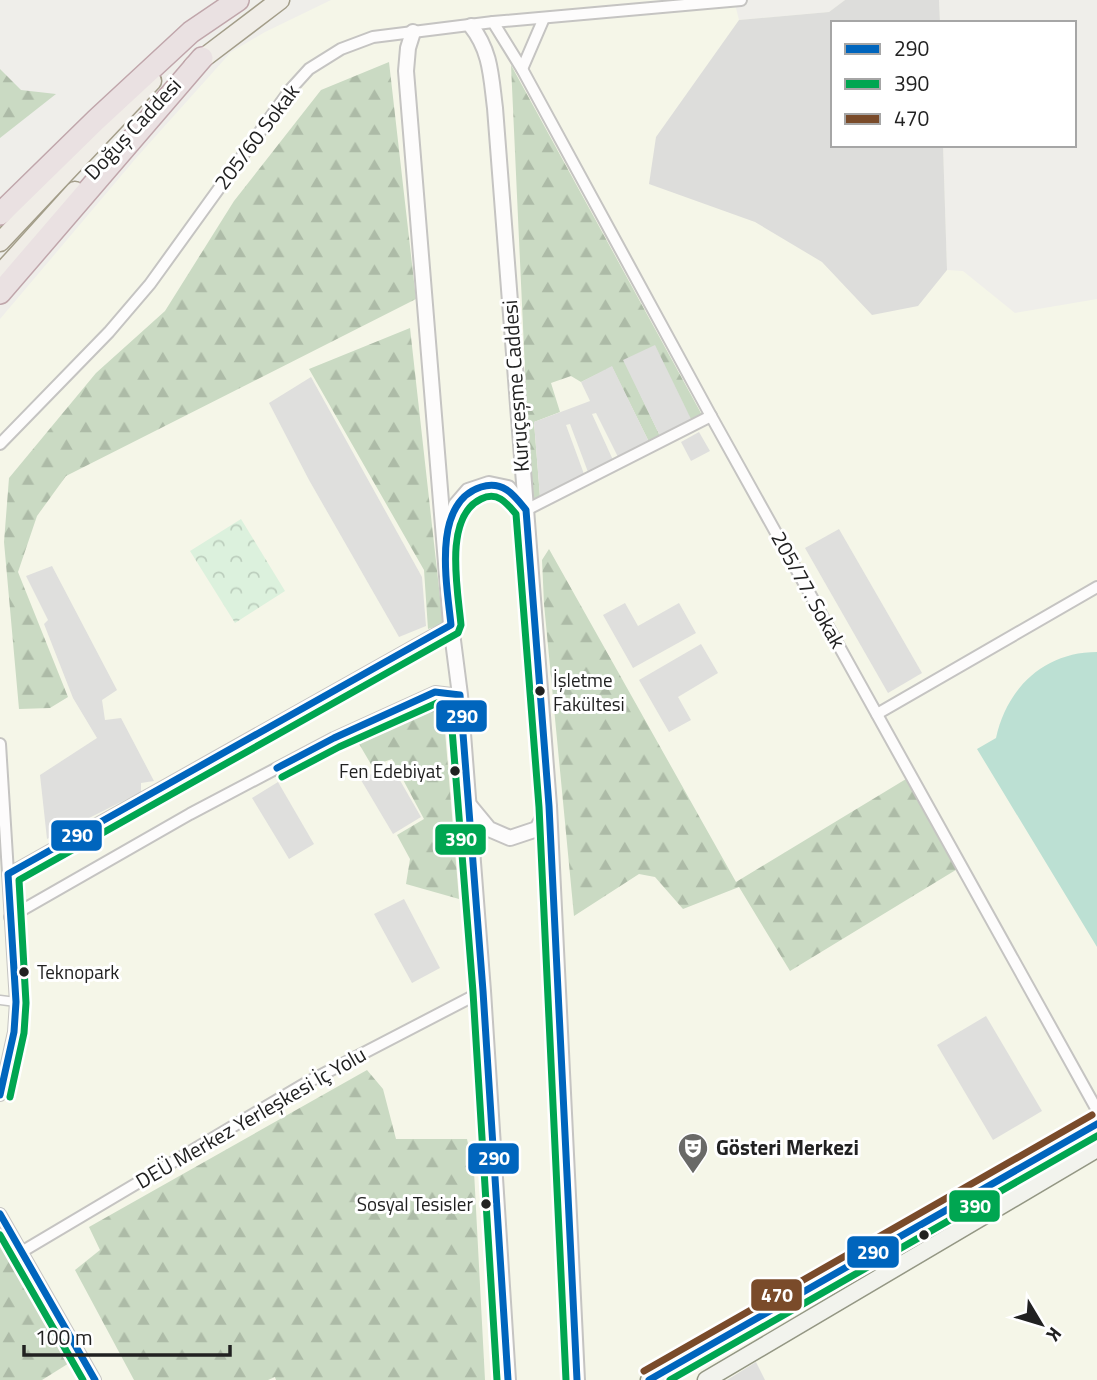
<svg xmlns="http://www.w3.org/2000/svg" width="1097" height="1380" font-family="'Titillium Web',sans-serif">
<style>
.education{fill:#f5f6e8}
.religious{fill:#dddddb}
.forest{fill:url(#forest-firs)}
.park{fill:url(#park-crowns)}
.pitch{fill:#bce0d3}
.parking{fill:#dfdfdd}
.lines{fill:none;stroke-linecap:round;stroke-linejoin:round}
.pedestrian-casing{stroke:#c5c4c2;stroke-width:11}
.minor-casing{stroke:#c5c4c2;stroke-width:14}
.tertiary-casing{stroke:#c5c4c2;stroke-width:18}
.secondary-casing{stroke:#949784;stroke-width:19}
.primary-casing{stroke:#a39d89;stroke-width:21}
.motorway-casing{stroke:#c0a6ab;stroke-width:24}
.pedestrian{stroke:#fdfcfc;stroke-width:8}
.minor{stroke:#fdfcfc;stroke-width:10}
.tertiary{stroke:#fdfcfc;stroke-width:14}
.secondary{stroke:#f2f3ed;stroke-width:16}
.primary{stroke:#f0ede7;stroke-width:18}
.motorway{stroke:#eae1e2;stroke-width:21}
.bus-1-casing{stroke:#fff;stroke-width:12}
.bus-2-casing{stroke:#fff;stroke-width:12}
.bus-3-casing{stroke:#fff;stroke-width:12}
.bus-1{stroke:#0065bd;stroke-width:7}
.bus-2{stroke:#00a651;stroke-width:7}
.bus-3{stroke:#7a4b2a;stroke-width:7}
.bus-dot{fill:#212121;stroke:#fff;stroke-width:2.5}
.labels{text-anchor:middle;stroke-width:6;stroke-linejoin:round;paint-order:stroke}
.bus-label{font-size:19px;fill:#212121;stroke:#fff;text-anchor:start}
.street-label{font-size:21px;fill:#212121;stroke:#fff}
.poi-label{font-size:21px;font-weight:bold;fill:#212121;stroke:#fff;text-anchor:start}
.line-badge{stroke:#fff;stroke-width:2.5}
.badge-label{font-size:19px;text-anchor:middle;font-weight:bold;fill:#fff}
</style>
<defs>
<pattern id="forest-firs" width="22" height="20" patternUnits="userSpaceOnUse" patternTransform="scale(1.75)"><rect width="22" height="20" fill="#cadac3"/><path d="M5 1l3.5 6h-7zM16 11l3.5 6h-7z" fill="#adbba7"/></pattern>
<pattern id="park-crowns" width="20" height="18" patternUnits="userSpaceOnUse" patternTransform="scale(1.75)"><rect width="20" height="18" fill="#dcf1dd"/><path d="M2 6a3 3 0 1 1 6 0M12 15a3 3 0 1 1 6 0" fill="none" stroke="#bccebd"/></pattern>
</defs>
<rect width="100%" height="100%" fill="#efeeea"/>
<!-- education -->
<path class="education" d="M331 0H734L739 20 829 12 845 0H939L940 23H833V145H943L947 270 963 271 1015 313 1097 299V1380H0V319L137 157 231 52 265 32Z"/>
<!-- religious -->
<path class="religious" d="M845 0H939L940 23H833V145H943L947 270 918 306 872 315 822 262 755 222 649 184 656 137 739 20 829 12Z"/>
<!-- forest -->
<g class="forest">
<path d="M389 62 416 299 66 476 37 516 18 572 68 697 50 708 19 709 4 542 9 478 96 373 165 311 234 201 321 90Z"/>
<path d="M511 65 702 415 692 421 624 360 660 436 649 442 612 367 581 382 571 376 551 383 560 412 534 422 540 497 531 501Z"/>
<path d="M0 69 21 90 56 94 0 138Z"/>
<path d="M410 328 443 624 428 629 424 570 309 369Z"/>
<path d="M549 549 736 882 906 779 959 868 790 971 739 887 683 909 655 877 639 874 574 916 544 604 542 560Z"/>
<path d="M435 702 443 707 459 899 406 884 410 859 397 835 424 819 392 759 372 766 355 737Z"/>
<path d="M367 1070 383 1089 396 1139H467L474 1171 485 1380H276L275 1377 268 1380H134L75 1270 100 1250 89 1227Z"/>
<path d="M0 1232 74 1360 42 1380H0Z"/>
</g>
<!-- park -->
<path class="park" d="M241 519 285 591 235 623 190 551Z"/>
<!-- pitch -->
<path class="pitch" d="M1097 652V947L977 749 996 738C1007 688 1044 652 1097 652Z"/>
<!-- parking -->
<g class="parking">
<path d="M655 345 692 421 660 436 623 360Z"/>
<path d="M612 366 649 442 618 457 596 413 592 414 613 460 588 472 570 424 566 425 584 474 540 497 534 422 590 401 581 382Z"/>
<path d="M311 377 422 577 426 626 399 637 309 480 269 403Z"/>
<path d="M699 432 710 451 691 461 681 442Z"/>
<path d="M839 529 922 673 888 693 805 548Z"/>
<path d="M52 566 117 690 102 700 105 720 121 718 154 781 141 783V792L47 839 40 775 97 738 73 698 44 624 48 620 26 576Z"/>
<path d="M625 603 638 626 679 603 696 633 633 668 603 615Z"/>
<path d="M701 644 718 673 678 697 691 720 669 732 639 680Z"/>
<path d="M390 763 421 817 393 834 361 780Z"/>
<path d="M278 782 314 844 289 859 252 798Z"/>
<path d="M404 899 440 968 412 983 374 914Z"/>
<path d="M986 1016 1042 1111 993 1140 937 1045Z"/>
<path d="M756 1362 765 1380H727Z"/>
</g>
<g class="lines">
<!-- pedestrian casing -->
<g class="pedestrian-casing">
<path id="pedestrian" d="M0 1000 16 1002"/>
</g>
<!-- minor casing -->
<g class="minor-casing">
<g id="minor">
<path d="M493 22 522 69 711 416 1097 1110"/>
<path d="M522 69 544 18"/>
<path d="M0 444 109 332 150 284 290 90 309 69 341 49 373 37 493 22 741 0"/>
<path d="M526 510 711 416"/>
<path d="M877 714 1097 587"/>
<path d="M0 744 16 1002 14 1032 0 1095"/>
<path d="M8 874 451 625"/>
<path d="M10 917 190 814 334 738 435 692 460 695"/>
<path d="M0 1214 95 1380"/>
<path d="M23 1251 306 1083 483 991"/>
</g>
</g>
<!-- tertiary casing -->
<g class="tertiary-casing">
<g id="tertiary">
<path d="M471 26C491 51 491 77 495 108L549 806 577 1380"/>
<path d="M413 32 408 48 406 71 451 625 460 695 483 991 508 1380"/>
<path d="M447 530 456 505 468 491 489 484 508 488 526 510"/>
<path d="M470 806 489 829 510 838 537 829 549 807"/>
</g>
</g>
<!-- secondary casing -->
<g class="secondary-casing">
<g id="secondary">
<path d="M649 1380 1097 1124"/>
<path d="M706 1380 1097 1149"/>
</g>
</g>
<!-- primary casing -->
<g class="primary-casing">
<g id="primary">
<path d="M193 66 280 0"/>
<path d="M0 242 152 81"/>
<path d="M0 274 75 191"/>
</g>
</g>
<!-- motorway casing -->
<g class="motorway-casing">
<g id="motorway">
<path d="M0 214 96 120 191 32 238 0"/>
<path d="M0 293 202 58"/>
</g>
</g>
<!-- pedestrian -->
<use href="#pedestrian" class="pedestrian"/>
<!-- minor -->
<use href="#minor" class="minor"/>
<!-- tertiary -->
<use href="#tertiary" class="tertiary"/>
<!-- secondary -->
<use href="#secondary" class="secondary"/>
<!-- primary -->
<use href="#primary" class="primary"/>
<!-- motorway -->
<use href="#motorway" class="motorway"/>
<!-- bus-1 casing -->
<g class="bus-1-casing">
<g id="bus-1">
<path d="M277 768 334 738 435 692 460 695 483 991 508 1380"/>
<path d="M0 1095 14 1032 16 1002 8 874 451 625C447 585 431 503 481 487 503 480 514 495 526 510L549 806 577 1380"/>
<path d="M0 1214 95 1380"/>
<path d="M649 1380 1097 1124"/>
</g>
</g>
<!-- bus-2 casing -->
<g class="bus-2-casing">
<g id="bus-2">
<path d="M282 777 339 747 437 703 450 704 473 992 497 1380"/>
<path d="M10 1097 24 1033 26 1003 19 880 458 633 461 625C458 591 443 517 481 499 497 491 506 502 516 514L539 807 566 1380"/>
<path d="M0 1235 83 1380"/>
<path d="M670 1380 1097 1136"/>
</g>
</g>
<!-- bus-3 casing -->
<g class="bus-3-casing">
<path id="bus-3" d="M644 1371 1092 1115"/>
</g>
<!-- bus-1 -->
<use href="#bus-1" class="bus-1"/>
<!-- bus-2 -->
<use href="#bus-2" class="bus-2"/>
<!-- bus-3 -->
<use href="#bus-3" class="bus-3"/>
</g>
<!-- icons -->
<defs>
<g id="theatre-pin" transform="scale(1.575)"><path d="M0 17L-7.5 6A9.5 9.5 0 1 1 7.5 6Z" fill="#696967" stroke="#fff"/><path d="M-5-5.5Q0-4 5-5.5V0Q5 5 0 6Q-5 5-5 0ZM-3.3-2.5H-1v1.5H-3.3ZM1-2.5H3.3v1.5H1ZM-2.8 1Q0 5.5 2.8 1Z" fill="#fff"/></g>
</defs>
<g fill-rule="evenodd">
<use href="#theatre-pin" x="693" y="1148"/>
</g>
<!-- markers -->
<g class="bus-dot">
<circle cx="540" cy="691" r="6"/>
<circle cx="455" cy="771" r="6"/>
<circle cx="24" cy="972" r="6"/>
<circle cx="486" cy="1204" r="6"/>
<circle cx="924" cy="1235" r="6"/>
</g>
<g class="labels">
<!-- bus labels -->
<g class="bus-label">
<text x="553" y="687">İşletme<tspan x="553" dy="24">Fakültesi</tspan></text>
<text x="442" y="778" text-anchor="end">Fen Edebiyat</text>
<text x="37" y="979">Teknopark</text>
<text x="473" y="1211" text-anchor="end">Sosyal Tesisler</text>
</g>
<!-- street labels -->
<g class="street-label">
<text transform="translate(133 129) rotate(-47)" y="7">Doğuş Caddesi</text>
<text transform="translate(257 137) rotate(-53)" y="7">205/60 Sokak</text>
<text transform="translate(516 386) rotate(-94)" y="7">Kuruçeşme Caddesi</text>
<text transform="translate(808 590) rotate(61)" y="7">205/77. Sokak</text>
<text transform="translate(251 1118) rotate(-30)" y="7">DEÜ Merkez Yerleşkesi İç Yolu</text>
</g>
<!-- poi labels -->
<g class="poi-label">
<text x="716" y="1155">Gösteri Merkezi</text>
</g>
</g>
<g class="line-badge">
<rect x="435" y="699" width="53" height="34" rx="7" fill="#0065bd"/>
<rect x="50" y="819" width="53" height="33" rx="7" fill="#0065bd"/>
<rect x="434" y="823" width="53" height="33" rx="7" fill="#00a651"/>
<rect x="467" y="1142" width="53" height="33" rx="7" fill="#0065bd"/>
<rect x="948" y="1189" width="53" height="34" rx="7" fill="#00a651"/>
<rect x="846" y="1235" width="54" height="34" rx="7" fill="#0065bd"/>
<rect x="750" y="1278" width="53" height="34" rx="7" fill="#7a4b2a"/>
</g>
<g class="badge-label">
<text x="462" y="723">290</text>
<text x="77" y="842">290</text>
<text x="461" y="846">390</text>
<text x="494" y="1165">290</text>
<text x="975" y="1213">390</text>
<text x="873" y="1259">290</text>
<text x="777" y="1302">470</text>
</g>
<!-- legend -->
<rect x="831" y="21" width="245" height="126" fill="#ffffff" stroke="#a6a6a6" stroke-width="2"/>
<rect x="845" y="44" width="35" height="10" fill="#0065bd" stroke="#a6a6a6" stroke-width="2"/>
<text x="894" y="56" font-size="21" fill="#212121">290</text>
<rect x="845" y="79" width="35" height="10" fill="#00a651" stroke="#a6a6a6" stroke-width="2"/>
<text x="894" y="91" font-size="21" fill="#212121">390</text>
<rect x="845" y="114" width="35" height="10" fill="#7a4b2a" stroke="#a6a6a6" stroke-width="2"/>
<text x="894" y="126" font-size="21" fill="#212121">470</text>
<!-- north arrow -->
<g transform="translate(1041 1324) rotate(128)" stroke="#ffffff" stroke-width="5" paint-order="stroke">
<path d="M0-5L12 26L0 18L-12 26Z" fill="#212121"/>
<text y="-10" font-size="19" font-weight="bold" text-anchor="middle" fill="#212121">K</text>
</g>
<!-- scale -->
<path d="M24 1345v10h206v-10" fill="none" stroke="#212121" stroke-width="3.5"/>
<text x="35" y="1345" font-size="21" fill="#212121" stroke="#ffffff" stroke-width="5" paint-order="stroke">100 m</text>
</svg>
